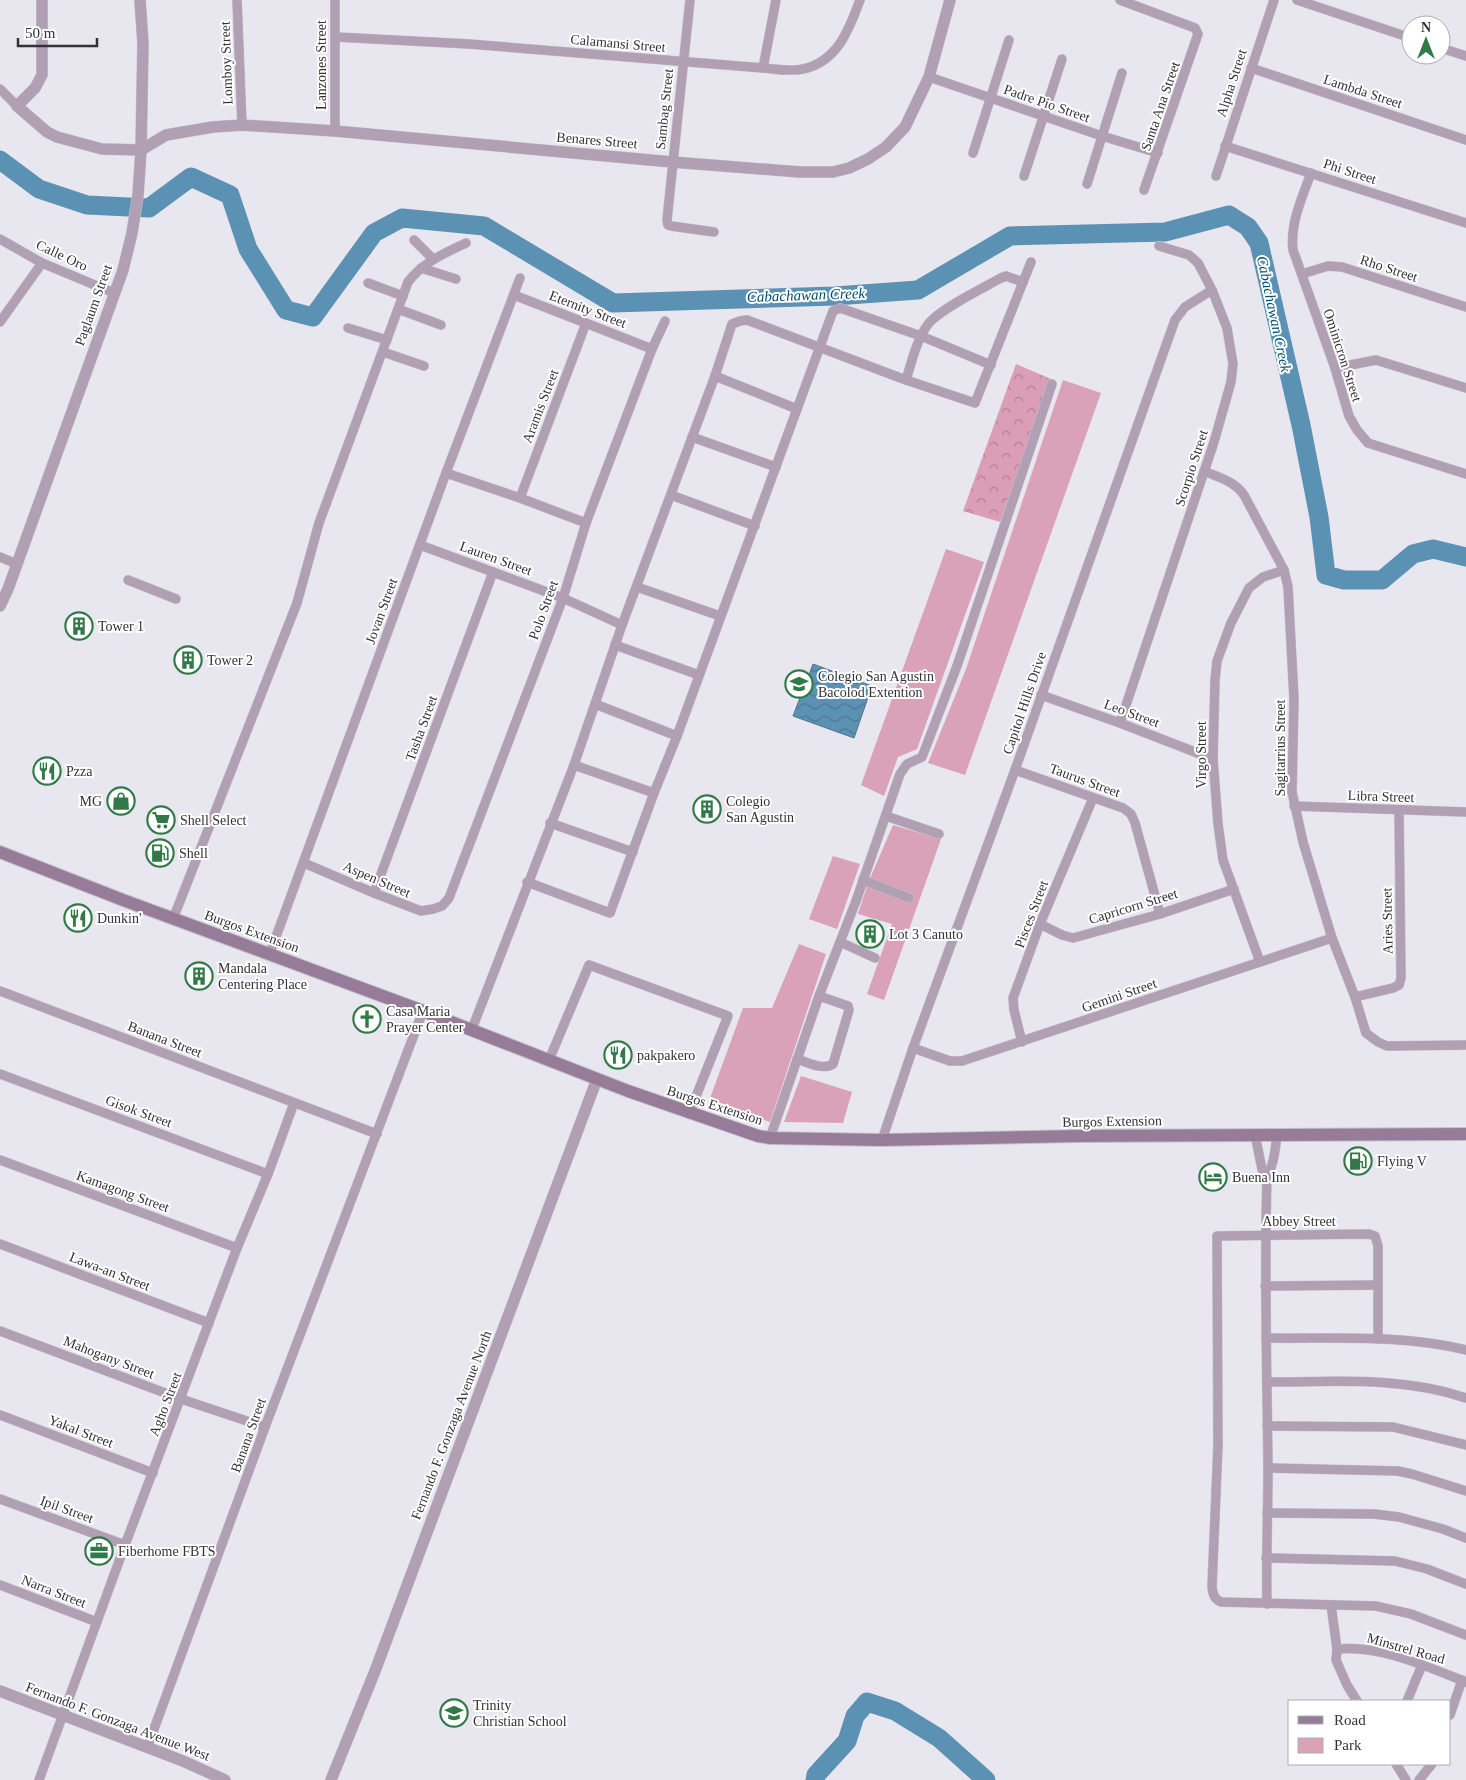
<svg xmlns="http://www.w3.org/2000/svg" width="1466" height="1780" font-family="'Times New Roman',serif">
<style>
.green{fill:#d9a2b9}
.forest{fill:url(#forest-crowns)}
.water{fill:url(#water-waves);stroke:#4f768e}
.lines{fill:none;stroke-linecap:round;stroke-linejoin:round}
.river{stroke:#5b92b4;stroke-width:19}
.minor-casing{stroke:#c4c2ca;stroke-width:10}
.tertiary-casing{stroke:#c4c2ca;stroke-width:12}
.secondary-casing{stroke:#c4c2ca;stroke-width:14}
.minor{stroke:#b19fb3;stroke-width:9}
.tertiary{stroke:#b19fb3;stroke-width:11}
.secondary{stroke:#967c99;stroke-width:12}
.labels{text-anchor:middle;stroke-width:4;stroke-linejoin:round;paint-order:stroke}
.street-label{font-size:14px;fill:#333336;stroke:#fff}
.poi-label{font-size:14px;fill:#333336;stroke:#fff;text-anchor:start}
.water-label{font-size:15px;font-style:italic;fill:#014d6f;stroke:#fff}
</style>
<defs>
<pattern id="forest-crowns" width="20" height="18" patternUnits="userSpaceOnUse" patternTransform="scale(1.25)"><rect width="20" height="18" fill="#da9eb7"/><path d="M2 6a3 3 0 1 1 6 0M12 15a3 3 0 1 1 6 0" fill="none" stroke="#b18196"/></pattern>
<pattern id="water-waves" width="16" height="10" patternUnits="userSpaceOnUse" patternTransform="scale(1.25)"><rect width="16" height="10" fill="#5b92b4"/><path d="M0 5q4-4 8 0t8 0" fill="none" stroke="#4c7893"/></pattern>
</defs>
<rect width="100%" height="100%" fill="#e8e6ef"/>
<!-- green -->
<g class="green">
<path d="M1063 380 1101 393 965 775 928 763 966 669Z"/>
<path d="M946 549 984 562 917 749 898 757 884 796 861 785Z"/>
<path d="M893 825 941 839 884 1000 867 994 892 924 858 914 868 883Z"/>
<path d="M833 856 860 864 837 929 809 919Z"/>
<path d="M799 944 826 954 770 1122 709 1101 743 1008H772Z"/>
<path d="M801 1076 852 1092 843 1123 784 1122Z"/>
</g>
<!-- forest -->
<path class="forest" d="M1016 364 1051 379 1000 522 963 511Z"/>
<!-- water -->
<path class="water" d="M813 664 872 686 854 738 793 716Z"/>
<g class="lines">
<!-- river -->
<g class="river">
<path d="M0 160 39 189 87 205 149 208 191 177 230 195 248 249 286 310 313 317 374 233 402 218 484 226 613 303 835 296 918 290 1010 236 1165 232 1229 215 1248 227 1259 243 1301 425 1319 517 1326 575 1344 580H1382L1413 554 1433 549 1466 557"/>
<path d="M815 1780 816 1775 847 1741 855 1716 867 1702 895 1711 939 1738 986 1780"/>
</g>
<!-- minor casing -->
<g class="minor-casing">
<g id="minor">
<path d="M237 0 242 125"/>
<path d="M690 0 667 220 668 225 671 226 714 232"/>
<path d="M1120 0 1195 28 1198 34 1144 190"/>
<path d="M1297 0 1411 38"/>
<path d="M336 37 469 44 763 68C776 69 790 72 803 69 837 62 849 30 860 0"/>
<path d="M1441 48 1466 56"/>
<path d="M763 68 776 0"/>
<path d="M1251 68 1466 140"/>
<path d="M929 77 1102 136 1158 153"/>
<path d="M0 89 17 106"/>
<path d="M335 131V0"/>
<path d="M1225 146 1466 223"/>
<path d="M973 153 1009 40"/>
<path d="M1311 173C1302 198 1290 223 1293 250L1335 368 1349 416 1357 430 1368 443 1466 474"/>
<path d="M1024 176 1062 59"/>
<path d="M1216 176 1274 0"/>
<path d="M1087 184 1122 73"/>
<path d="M0 239 42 263 114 293"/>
<path d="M414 240 433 259"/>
<path d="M421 268 456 279"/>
<path d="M1302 274 1328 266 1342 267 1466 307"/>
<path d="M368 283 403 296"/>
<path d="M514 295 652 349"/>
<path d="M398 309 441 325"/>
<path d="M0 322 42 263"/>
<path d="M348 328 387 340"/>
<path d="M383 352 424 366"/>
<path d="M1335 368 1376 360 1466 388"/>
<path d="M715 376 797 409"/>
<path d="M906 380C912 361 917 338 929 323 942 308 983 288 1001 278L1006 276 1023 282"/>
<path d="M692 437 776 467"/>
<path d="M1204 471C1220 478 1234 481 1244 495L1284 570 1288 587 1294 699 1292 792 1303 842 1332 938 1355 997 1366 1033 1378 1042 1387 1046 1466 1045"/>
<path d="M446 473 520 498 586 523"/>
<path d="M671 495 755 526"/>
<path d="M520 498 586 323"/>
<path d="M420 545 563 598 622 625"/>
<path d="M0 557 17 564"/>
<path d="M128 580 176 599"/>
<path d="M637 587 720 616"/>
<path d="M615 645 699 675"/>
<path d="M1041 695 1120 723 1213 759"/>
<path d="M595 704 677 736"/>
<path d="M1120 723 1214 442 1231 382 1233 364 1227 328 1212 290 1198 263 1189 255 1159 246"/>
<path d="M574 765 654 793"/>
<path d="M1015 770 1123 808 1131 814 1135 823 1160 914"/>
<path d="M1294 806 1466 812"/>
<path d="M886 816 939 834"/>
<path d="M550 823 633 852"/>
<path d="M304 863 374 893 421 911 433 909 442 906 449 898 563 598 586 523 652 349 665 321"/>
<path d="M863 880 909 898"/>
<path d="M527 882 610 913 654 793 677 736 833 311 840 308 921 336 991 365"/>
<path d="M374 893 493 572"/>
<path d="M173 919 297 603 319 523 408 282C423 262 445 253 466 243"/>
<path d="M1040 924 1062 935 1073 938 1160 914 1234 889"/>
<path d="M840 942 875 958"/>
<path d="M270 953 446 473 520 278"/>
<path d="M1260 962 1223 860 1218 824 1213 759 1215 680 1217 661 1231 623 1249 588 1263 577 1284 570"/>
<path d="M0 991 377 1134"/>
<path d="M1355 997 1393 988 1399 985 1401 978 1399 811"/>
<path d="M472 1029 574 765 622 625 715 376 732 324 740 321 747 320 906 380 975 403 1031 262"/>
<path d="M1022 1042 1014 1010 1013 998 1040 924 1093 798"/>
<path d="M913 1048 950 1061H962L1332 938"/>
<path d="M797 1059C807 1062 823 1071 833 1064L849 1010 848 1006 819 996"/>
<path d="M549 1060 589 965 728 1016 689 1114"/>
<path d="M0 1074 268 1174"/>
<path d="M1255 1135 1262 1169 1267 1177"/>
<path d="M770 1138 819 996 856 901 900 774 907 764 922 757 957 666 1052 384"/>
<path d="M882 1140 913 1048 1015 770 1175 320 1185 307 1212 290"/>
<path d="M0 1160 237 1248"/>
<path d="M0 1244 209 1323"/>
<path d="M1265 1286 1378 1285"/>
<path d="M0 1331 181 1399 265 1427"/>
<path d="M1266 1338C1332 1339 1401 1334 1466 1350"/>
<path d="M1378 1339V1246L1375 1236 1369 1234 1217 1236 1218 1445 1212 1587C1213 1594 1214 1599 1221 1602L1376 1606 1411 1614 1466 1635"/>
<path d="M1267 1382C1334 1382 1402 1376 1466 1398"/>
<path d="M0 1415 153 1473"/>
<path d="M1267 1426 1393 1427 1466 1445"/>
<path d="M1268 1468 1398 1471 1412 1474 1466 1491"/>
<path d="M0 1499 125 1545"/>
<path d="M1267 1513 1374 1514 1399 1517 1443 1529 1466 1538"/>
<path d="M1266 1558 1395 1561 1427 1569 1466 1584"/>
<path d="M0 1585 97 1622"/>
<path d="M1267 1604C1266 1558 1268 1513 1268 1467 1267 1370 1264 1274 1267 1177 1274 1164 1275 1150 1277 1135"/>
<path d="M1331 1605 1337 1649 1336 1660 1347 1685 1357 1701"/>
<path d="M1337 1649C1381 1645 1425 1666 1466 1682"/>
<path d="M1407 1701 1422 1665"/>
<path d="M1450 1715 1462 1680"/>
<path d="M147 1748 265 1427 423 1011"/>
<path d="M1396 1764 1406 1780"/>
<path d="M39 1780 125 1545 237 1248 268 1174 294 1103"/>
<path d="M1419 1780 1432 1764"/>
</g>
</g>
<!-- tertiary casing -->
<g class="tertiary-casing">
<g id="tertiary">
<path d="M42 0V75L35 88 17 106 47 132 57 137 102 149 141 150 166 135 213 127 242 125 335 131 672 162 800 172H833L849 168 868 159 886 147 905 127 929 77 950 0"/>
<path d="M0 606 8 589 123 270 132 233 138 195 141 150 143 43 140 0"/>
<path d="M0 1691 183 1761 225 1780"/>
<path d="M331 1780 375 1671 597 1079"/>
</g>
</g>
<!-- secondary casing -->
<g class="secondary-casing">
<path id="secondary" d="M0 852 123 900 423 1011 628 1091 758 1136 770 1138 882 1140 1079 1136 1466 1134"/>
</g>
<!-- minor -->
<use href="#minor" class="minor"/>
<!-- tertiary -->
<use href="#tertiary" class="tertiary"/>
<!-- secondary -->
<use href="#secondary" class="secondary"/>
</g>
<!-- icons -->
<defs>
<g id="building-ring" transform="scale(1.4375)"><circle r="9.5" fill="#fff" stroke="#317946" stroke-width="1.5"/><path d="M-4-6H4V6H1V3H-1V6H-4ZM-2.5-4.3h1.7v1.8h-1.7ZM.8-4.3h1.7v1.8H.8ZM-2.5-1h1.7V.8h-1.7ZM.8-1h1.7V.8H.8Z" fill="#317946"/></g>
<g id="university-ring" transform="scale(1.4375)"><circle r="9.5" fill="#fff" stroke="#317946" stroke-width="1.5"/><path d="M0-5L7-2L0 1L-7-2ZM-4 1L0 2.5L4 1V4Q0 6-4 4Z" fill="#317946"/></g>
<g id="restaurant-ring" transform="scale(1.4375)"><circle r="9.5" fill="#fff" stroke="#317946" stroke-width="1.5"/><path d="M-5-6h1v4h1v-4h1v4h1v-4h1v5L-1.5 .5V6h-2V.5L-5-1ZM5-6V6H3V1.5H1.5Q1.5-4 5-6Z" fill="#317946"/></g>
<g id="shop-ring" transform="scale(1.4375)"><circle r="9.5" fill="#fff" stroke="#317946" stroke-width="1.5"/><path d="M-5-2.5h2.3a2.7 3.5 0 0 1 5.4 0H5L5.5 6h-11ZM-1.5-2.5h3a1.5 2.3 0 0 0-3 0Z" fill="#317946"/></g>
<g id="supermarket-ring" transform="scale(1.4375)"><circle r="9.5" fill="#fff" stroke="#317946" stroke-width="1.5"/><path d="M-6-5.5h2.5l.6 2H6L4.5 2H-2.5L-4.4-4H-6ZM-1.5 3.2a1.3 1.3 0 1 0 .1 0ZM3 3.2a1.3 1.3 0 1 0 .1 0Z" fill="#317946"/></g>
<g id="fuel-ring" transform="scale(1.4375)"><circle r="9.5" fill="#fff" stroke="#317946" stroke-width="1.5"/><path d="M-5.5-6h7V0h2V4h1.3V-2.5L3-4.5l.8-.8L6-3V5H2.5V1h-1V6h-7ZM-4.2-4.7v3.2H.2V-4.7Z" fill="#317946"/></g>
<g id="church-ring" transform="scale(1.4375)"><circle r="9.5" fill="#fff" stroke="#317946" stroke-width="1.5"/><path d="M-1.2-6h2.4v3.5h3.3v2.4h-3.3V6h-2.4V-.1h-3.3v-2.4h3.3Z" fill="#317946"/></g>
<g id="hotel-ring" transform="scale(1.4375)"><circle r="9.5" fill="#fff" stroke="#317946" stroke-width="1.5"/><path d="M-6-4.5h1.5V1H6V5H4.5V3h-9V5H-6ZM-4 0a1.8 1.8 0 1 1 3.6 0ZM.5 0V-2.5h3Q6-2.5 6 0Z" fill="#317946"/></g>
<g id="office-ring" transform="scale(1.4375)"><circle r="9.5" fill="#fff" stroke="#317946" stroke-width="1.5"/><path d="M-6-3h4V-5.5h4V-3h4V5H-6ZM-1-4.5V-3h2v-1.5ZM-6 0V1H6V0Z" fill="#317946"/></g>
<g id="school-ring" transform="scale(1.4375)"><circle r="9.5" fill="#fff" stroke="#317946" stroke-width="1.5"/><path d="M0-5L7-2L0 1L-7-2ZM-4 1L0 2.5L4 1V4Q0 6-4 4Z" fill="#317946"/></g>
</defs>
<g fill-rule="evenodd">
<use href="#building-ring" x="79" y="626"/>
<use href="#building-ring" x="188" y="660"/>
<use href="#university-ring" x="799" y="684"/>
<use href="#restaurant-ring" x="47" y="771"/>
<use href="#shop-ring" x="121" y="801"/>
<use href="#building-ring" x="707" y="809"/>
<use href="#supermarket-ring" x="161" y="820"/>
<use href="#fuel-ring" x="160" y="853"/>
<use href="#restaurant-ring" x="78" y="918"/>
<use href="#building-ring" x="870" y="934"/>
<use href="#building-ring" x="199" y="976"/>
<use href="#church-ring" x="367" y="1019"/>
<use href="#restaurant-ring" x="618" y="1055"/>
<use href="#fuel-ring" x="1358" y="1161"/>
<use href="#hotel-ring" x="1213" y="1177"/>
<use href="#office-ring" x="99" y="1551"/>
<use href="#school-ring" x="454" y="1713"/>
</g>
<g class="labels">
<!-- street labels -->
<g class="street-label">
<text transform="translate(618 43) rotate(5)" y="5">Calamansi Street</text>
<text transform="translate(226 63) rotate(-92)" y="5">Lomboy Street</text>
<text transform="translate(321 65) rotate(-90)" y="5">Lanzones Street</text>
<text transform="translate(1231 83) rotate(-72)" y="5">Alpha Street</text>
<text transform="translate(1363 91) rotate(18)" y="5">Lambda Street</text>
<text transform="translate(1047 103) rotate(19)" y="5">Padre Pio Street</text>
<text transform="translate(1160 106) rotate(-71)" y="5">Santa Ana Street</text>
<text transform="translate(664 109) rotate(-84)" y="5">Sambag Street</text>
<text transform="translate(597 140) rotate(5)" y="5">Benares Street</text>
<text transform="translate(1350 171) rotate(18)" y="5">Phi Street</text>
<text transform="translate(62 255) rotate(25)" y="5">Calle Oro</text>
<text transform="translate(1389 268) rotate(18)" y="5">Rho Street</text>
<text transform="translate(93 305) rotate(-70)" y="5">Paglaum Street</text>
<text transform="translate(588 309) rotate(21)" y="5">Eternity Street</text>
<text transform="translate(1343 355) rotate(72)" y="5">Ominicron Street</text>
<text transform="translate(540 406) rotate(-69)" y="5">Aramis Street</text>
<text transform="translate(1191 468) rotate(-72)" y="5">Scorpio Street</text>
<text transform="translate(496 558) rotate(20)" y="5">Lauren Street</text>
<text transform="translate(543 610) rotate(-70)" y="5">Polo Street</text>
<text transform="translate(381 611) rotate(-70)" y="5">Jovan Street</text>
<text transform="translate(1024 703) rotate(-71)" y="5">Capitol Hills Drive</text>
<text transform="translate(1132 713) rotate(20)" y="5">Leo Street</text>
<text transform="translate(421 728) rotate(-70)" y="5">Tasha Street</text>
<text transform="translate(1280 748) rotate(-90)" y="5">Sagitarrius Street</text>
<text transform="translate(1201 755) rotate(-90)" y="5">Virgo Street</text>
<text transform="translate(1085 780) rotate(20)" y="5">Taurus Street</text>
<text transform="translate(1381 796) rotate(2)" y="5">Libra Street</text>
<text transform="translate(377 879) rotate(23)" y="5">Aspen Street</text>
<text transform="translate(1133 906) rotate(-17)" y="5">Capricorn Street</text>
<text transform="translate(1031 914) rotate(-69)" y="5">Pisces Street</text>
<text transform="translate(1387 921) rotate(-91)" y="5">Aries Street</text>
<text transform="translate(252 931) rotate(20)" y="5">Burgos Extension</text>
<text transform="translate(1119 995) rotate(-19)" y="5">Gemini Street</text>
<text transform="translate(165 1039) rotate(21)" y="5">Banana Street</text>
<text transform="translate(715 1105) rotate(18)" y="5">Burgos Extension</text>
<text transform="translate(139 1111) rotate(20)" y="5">Gisok Street</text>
<text transform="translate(1112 1121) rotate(-1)" y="5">Burgos Extension</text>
<text transform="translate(123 1191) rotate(20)" y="5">Kamagong Street</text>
<text x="1299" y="1226">Abbey Street</text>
<text transform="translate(110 1271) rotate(21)" y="5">Lawa-an Street</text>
<text transform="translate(109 1357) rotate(21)" y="5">Mahogany Street</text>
<text transform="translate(165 1404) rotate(-69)" y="5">Agho Street</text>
<text transform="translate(451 1425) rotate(-69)" y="5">Fernando F. Gonzaga Avenue North</text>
<text transform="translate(81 1431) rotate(21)" y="5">Yakal Street</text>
<text transform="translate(248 1435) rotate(-70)" y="5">Banana Street</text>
<text transform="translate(67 1509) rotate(20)" y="5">Ipil Street</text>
<text transform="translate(54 1591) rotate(21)" y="5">Narra Street</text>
<text transform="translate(1406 1648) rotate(16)" y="5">Minstrel Road</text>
<text transform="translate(118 1721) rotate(21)" y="5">Fernando F. Gonzaga Avenue West</text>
</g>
<!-- poi labels -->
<g class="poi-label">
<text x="98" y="631">Tower 1</text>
<text x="207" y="665">Tower 2</text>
<text x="818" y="681">Colegio San Agustin<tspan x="818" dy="16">Bacolod Extention</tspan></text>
<text x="66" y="776">Pzza</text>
<text x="102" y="806" text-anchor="end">MG</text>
<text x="726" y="806">Colegio<tspan x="726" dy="16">San Agustin</tspan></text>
<text x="180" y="825">Shell Select</text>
<text x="179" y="858">Shell</text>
<text x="97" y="923">Dunkin'</text>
<text x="889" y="939">Lot 3 Canuto</text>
<text x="218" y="973">Mandala<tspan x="218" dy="16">Centering Place</tspan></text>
<text x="386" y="1016">Casa Maria<tspan x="386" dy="16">Prayer Center</tspan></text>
<text x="637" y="1060">pakpakero</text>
<text x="1377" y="1166">Flying V</text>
<text x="1232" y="1182">Buena Inn</text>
<text x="118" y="1556">Fiberhome FBTS</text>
<text x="473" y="1710">Trinity<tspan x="473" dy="16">Christian School</tspan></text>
</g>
<!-- water labels -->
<g class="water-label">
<text transform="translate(806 295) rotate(-2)" y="5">Cabachawan Creek</text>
<text transform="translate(1274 314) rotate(78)" y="5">Cabachawan Creek</text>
</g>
</g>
<!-- legend -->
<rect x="1288" y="1700" width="162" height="65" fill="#ffffff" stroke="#adadaf"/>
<rect x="1298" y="1716" width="25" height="8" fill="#967c99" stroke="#adadaf"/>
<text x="1334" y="1725" font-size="15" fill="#333336">Road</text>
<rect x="1298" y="1738" width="25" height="15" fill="#d9a2b9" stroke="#adadaf"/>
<text x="1334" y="1750" font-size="15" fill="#333336">Park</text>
<!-- north arrow -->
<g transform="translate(1426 40)"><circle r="24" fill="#ffffff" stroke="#adadaf"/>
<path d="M0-4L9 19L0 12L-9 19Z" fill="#317946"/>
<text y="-8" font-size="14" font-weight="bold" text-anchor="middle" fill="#333336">N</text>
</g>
<!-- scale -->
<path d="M18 38v8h79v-8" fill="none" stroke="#333336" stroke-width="2.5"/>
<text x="25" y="38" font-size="15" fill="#333336" stroke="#ffffff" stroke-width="4" paint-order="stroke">50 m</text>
</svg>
